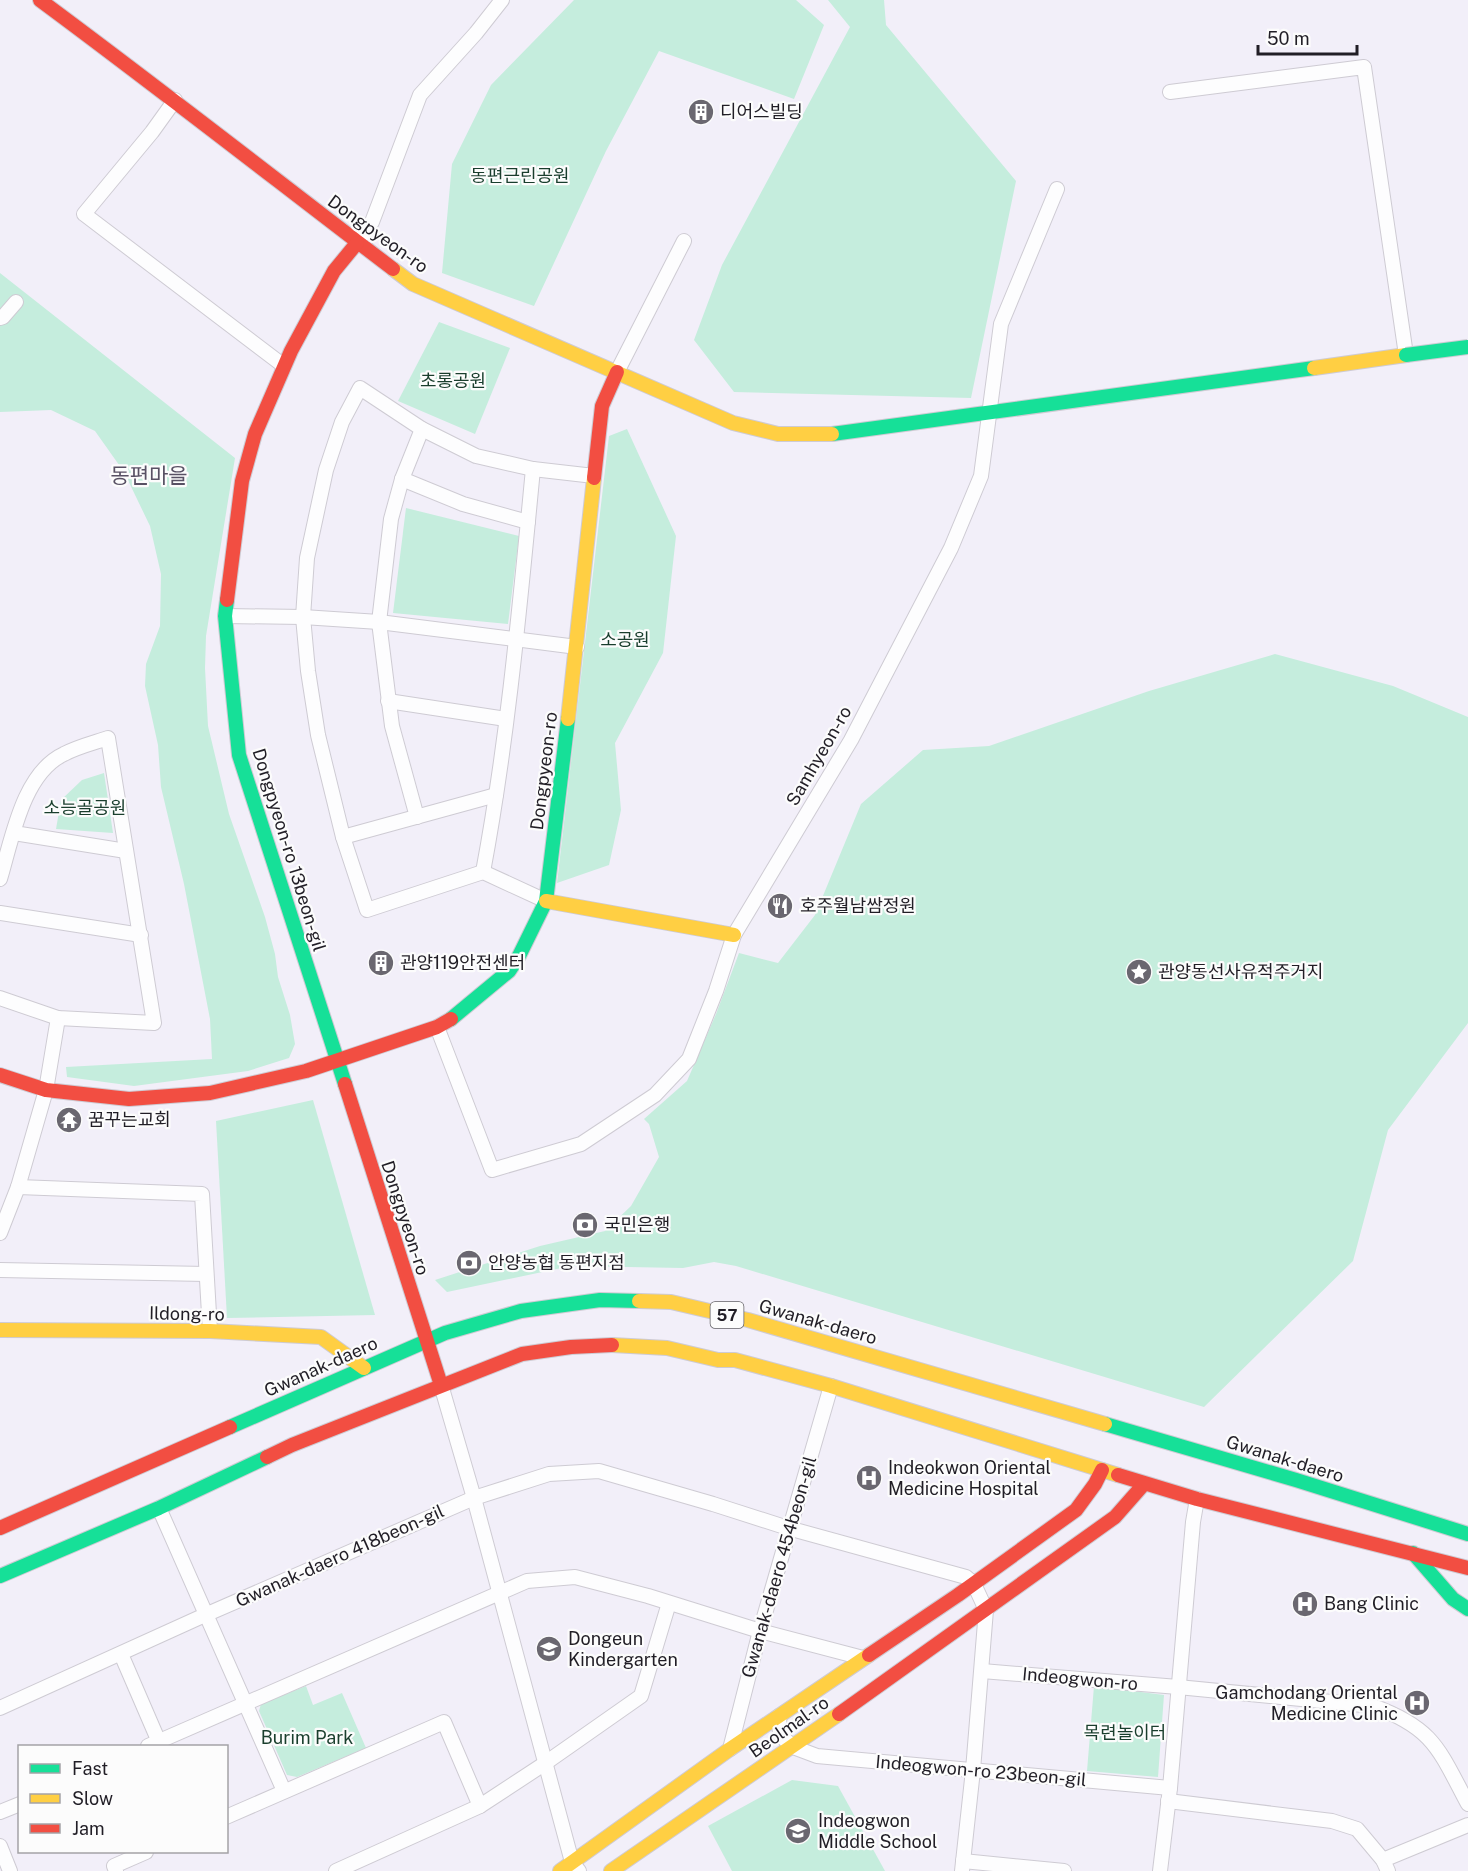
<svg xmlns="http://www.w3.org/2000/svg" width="1468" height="1871" font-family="'Public Sans','Noto Sans KR',sans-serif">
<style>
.green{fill:#c5eddd}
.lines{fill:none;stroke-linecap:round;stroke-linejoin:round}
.street-casing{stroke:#cecbd3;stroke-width:16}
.fast-casing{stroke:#cecbd3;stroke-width:16}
.slow-casing{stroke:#cecbd3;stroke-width:16}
.jam-casing{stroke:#cecbd3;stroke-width:16}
.street{stroke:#fdfdfe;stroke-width:14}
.fast{stroke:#16e098;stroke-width:14}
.slow{stroke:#ffcf43;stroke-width:14}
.jam{stroke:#f24e42;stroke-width:14}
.fast-bridge-casing{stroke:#cecbd3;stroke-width:16;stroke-linecap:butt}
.fast-bridge{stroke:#16e098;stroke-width:14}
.labels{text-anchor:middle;stroke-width:4.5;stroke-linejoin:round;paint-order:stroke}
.shield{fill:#fcfcfc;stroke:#636166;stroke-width:1.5}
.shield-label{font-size:16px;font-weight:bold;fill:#211e26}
.poi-label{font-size:18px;fill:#211e26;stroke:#fcfcfc;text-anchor:start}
.park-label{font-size:18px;fill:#193e2d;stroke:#fcfcfc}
.street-label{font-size:18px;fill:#211e26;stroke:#fcfcfc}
.quarter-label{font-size:21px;fill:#585164;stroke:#fcfcfc}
</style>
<rect width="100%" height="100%" fill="#f2eff9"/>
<!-- green -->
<g class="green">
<path d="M574 0H796L824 25 794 99 659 51 606 151 534 306 442 273 452 164 491 85Z"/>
<path d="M828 0H884L886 25 1016 181 971 398 734 392 694 340 722 265 850 27Z"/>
<path d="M0 273 235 458 206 636 205 668 208 726 229 814 265 917 275 954 278 977 290 1015 295 1044 289 1058 248 1071 134 1086 67 1077 66 1067 212 1059 210 1019 184 884 161 787 158 745 145 686 146 664 160 626 161 574 150 526 124 472 95 431 51 410 0 412Z"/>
<path d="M439 322 510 348 475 434 398 401Z"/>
<path d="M627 429 676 536 663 653 615 743 621 810 609 865 557 883 609 436Z"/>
<path d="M406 508 519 536 508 624 393 613Z"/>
<path d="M1275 654 1393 686 1468 717V1023L1388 1130 1353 1261 1204 1407 736 1266 714 1262 683 1268 571 1266 447 1292 435 1280 540 1246 605 1231 631 1206 659 1157 649 1124 644 1119 687 1081 716 1014 739 953 778 963 815 915 861 804 923 750 989 746 1149 691Z"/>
<path d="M104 773 113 833 56 829 61 800 82 780Z"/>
<path d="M313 1100 375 1315 227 1318 216 1121Z"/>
<path d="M306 1686 313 1705 342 1693 366 1748 297 1777 287 1775 259 1711 261 1704Z"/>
<path d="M1094 1686 1164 1695 1158 1777 1087 1771Z"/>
<path d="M792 1780 838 1786 885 1871H732L708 1826Z"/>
</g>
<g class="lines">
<!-- street casing -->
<g class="street-casing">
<g id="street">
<path d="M1170 92 1364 67 1406 355"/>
<path d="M175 100 152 132 84 214 284 366"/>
<path d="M357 243 372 222 420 95 476 33 502 0"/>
<path d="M0 318 3 317 16 302"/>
<path d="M617 372 684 241"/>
<path d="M402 479 463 504 528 522"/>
<path d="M225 616 303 617 379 622 577 647"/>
<path d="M388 701 506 719"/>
<path d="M417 817 392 726 379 622 391 519 402 479 422 429"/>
<path d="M14 833 126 851"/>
<path d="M343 837 496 795"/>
<path d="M483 872C508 739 520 603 533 469"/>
<path d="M0 879C12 839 23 773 64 754 77 747 93 743 108 738L154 1023 58 1018 0 998"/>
<path d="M546 901 483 872 367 910 343 837 318 735 308 671 303 617 307 558 326 470 342 422 360 388 422 429 476 456 533 469 594 476"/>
<path d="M0 913 141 935"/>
<path d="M437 1027 492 1170 581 1144 655 1095 689 1059 716 991 734 935 851 740 951 548 981 476 1001 324 1057 189"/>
<path d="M18 1187 202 1194 210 1331"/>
<path d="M0 1233 18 1187 46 1090 58 1018"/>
<path d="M0 1270 206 1274"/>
<path d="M441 1385 474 1498 572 1862 579 1871"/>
<path d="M159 1508 284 1791"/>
<path d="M121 1654 159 1742"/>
<path d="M982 1671 1178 1687 1373 1706C1434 1728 1439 1750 1468 1804"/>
<path d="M0 1708 205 1615 474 1498 549 1474 599 1471 713 1504 788 1528 966 1577 974 1584 986 1610 973 1770 962 1871"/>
<path d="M779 1716 780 1735 793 1747 817 1756 1170 1788"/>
<path d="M148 1746 527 1581 575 1577 648 1596 760 1631 863 1658"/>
<path d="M730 1749 760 1631 831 1386"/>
<path d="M1168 1801 1332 1821 1357 1829 1383 1860 1388 1871"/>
<path d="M0 1812 20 1804"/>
<path d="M226 1817 444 1722 480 1806"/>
<path d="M0 1846 10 1871"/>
<path d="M1383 1860 1468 1825"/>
<path d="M963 1861 1064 1871"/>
<path d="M116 1871 114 1866 146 1852"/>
<path d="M336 1871 480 1806 544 1764 641 1696 669 1603"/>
<path d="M1160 1871 1170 1788 1193 1522 1197 1499"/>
</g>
</g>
<!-- fast casing -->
<g class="fast-casing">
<g id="fast">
<path d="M832 434 1314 368"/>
<path d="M227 600 225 616 239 755 345 1084"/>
<path d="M451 1019 509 971 519 956 546 901 568 719"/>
<path d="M1105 1424 1296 1480 1468 1534"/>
<path d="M230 1427 445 1333 521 1311 600 1300 639 1301"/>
<path d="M1413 1553 1453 1599 1468 1609"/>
<path d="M0 1576 159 1508 267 1457"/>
</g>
</g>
<!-- slow casing -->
<g class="slow-casing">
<g id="slow">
<path d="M393 269 413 284 733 423 778 434H832"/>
<path d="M1314 368 1406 355"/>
<path d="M568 719 594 478"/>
<path d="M546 901 734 935"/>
<path d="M639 1301 671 1302 748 1320 1105 1424"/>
<path d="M0 1330 210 1331 321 1337 364 1368"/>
<path d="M612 1345 667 1348 718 1360H735L831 1386 1118 1475"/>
<path d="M560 1871 730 1749 869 1655"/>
<path d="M611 1871 839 1714"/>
</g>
</g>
<!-- jam casing -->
<g class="jam-casing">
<g id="jam">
<path d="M40 0C159 88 275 179 393 269"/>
<path d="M594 478 602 406 617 372"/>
<path d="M227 600 242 481 255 434 291 351 334 271 357 243"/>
<path d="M0 1075 46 1090 129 1099 210 1093 306 1071 437 1027 451 1019"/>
<path d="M345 1084 441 1385"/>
<path d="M267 1457 292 1445 522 1354 571 1347 612 1345"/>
<path d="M1118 1475 1197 1499 1468 1568"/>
<path d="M0 1528 230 1427"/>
<path d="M869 1655 958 1595 1076 1510 1095 1484 1102 1470"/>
<path d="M839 1714 1115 1517 1144 1484"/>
</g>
</g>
<!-- street -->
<use href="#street" class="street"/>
<!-- fast -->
<use href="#fast" class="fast"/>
<!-- slow -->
<use href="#slow" class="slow"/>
<!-- jam -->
<use href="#jam" class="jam"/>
<!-- fast-bridge casing -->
<g class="fast-bridge-casing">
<path id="fast-bridge" d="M1406 355 1468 347"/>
</g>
<!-- fast-bridge -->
<use href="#fast-bridge" class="fast-bridge"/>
</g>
<!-- icons -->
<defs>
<g id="building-disc" transform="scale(1.35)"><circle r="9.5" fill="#6a6770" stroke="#fcfcfc"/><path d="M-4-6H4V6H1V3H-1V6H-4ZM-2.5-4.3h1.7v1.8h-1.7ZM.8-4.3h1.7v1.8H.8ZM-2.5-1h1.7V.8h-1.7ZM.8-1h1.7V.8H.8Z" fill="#fff"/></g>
<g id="restaurant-disc" transform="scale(1.35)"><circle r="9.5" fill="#6a6770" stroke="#fcfcfc"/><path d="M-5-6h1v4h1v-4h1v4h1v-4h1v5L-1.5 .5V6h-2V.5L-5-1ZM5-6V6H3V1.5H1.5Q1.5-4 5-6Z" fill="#fff"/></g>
<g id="sight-disc" transform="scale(1.35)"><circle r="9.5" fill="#6a6770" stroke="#fcfcfc"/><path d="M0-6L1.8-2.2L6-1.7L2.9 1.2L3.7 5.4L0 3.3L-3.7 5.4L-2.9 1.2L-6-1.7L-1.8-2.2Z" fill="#fff"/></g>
<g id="temple-disc" transform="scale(1.35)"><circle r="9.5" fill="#6a6770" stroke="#fcfcfc"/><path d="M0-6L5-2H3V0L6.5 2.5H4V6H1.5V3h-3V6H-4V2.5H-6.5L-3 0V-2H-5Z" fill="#fff"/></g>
<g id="bank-disc" transform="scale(1.35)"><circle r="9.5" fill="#6a6770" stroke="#fcfcfc"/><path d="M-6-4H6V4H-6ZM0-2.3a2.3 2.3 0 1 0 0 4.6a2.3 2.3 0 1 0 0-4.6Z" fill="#fff"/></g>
<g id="hospital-disc" transform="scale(1.35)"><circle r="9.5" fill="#6a6770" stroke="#fcfcfc"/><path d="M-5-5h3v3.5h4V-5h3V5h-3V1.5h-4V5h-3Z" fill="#fff"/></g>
<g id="school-disc" transform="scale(1.35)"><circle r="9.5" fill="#6a6770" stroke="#fcfcfc"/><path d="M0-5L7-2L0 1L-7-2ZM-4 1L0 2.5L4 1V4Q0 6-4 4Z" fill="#fff"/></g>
</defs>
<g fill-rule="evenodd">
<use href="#building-disc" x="701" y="112"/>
<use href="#restaurant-disc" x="780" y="906"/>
<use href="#building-disc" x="381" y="963"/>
<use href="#sight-disc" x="1139" y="972"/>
<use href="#temple-disc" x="69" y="1120"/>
<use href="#bank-disc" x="585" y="1225"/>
<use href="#bank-disc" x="469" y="1263"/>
<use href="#hospital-disc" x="869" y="1478"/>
<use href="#hospital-disc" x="1305" y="1604"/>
<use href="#school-disc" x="549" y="1649"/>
<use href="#hospital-disc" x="1417" y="1703"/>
<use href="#school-disc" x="798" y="1831"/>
</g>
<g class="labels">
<!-- shield labels -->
<rect class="shield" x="710.5" y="1302" width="33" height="26" rx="4.5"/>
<g class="shield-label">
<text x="727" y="1321">57</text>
</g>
<!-- poi labels -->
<g class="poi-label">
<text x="720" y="118">디어스빌딩</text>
<text x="800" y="912">호주월남쌈정원</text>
<text x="400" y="969">관양119안전센터</text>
<text x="1158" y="978">관양동선사유적주거지</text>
<text x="88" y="1126">꿈꾸는교회</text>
<text x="604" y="1231">국민은행</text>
<text x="488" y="1269">안양농협 동편지점</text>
<text x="888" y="1474">Indeokwon Oriental<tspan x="888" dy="21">Medicine Hospital</tspan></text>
<text x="1324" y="1610">Bang Clinic</text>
<text x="568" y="1645">Dongeun<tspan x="568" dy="21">Kindergarten</tspan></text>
<text x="1398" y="1699" text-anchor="end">Gamchodang Oriental<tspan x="1398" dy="21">Medicine Clinic</tspan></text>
<text x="818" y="1827">Indeogwon<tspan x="818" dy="21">Middle School</tspan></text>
</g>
<!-- park labels -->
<g class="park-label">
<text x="520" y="182">동편근린공원</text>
<text x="453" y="387">초롱공원</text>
<text x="625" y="646">소공원</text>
<text x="85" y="814">소능골공원</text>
<text x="1125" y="1739">목련놀이터</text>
<text x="307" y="1744">Burim Park</text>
</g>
<!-- street labels -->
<g class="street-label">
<text transform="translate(378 234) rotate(36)" y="6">Dongpyeon-ro</text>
<text transform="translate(819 756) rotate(-60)" y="6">Samhyeon-ro</text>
<text transform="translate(544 771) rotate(-83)" y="6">Dongpyeon-ro</text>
<text transform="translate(289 850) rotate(73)" y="6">Dongpyeon-ro 13beon-gil</text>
<text transform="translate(405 1218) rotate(72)" y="6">Dongpyeon-ro</text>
<text transform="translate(187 1314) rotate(1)" y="6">Ildong-ro</text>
<text transform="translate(818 1322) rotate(16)" y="6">Gwanak-daero</text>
<text transform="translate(321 1367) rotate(-24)" y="6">Gwanak-daero</text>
<text transform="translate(1285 1459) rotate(17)" y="6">Gwanak-daero</text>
<text transform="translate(340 1556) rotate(-24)" y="6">Gwanak-daero 418beon-gil</text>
<text transform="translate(779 1567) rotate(-74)" y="6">Gwanak-daero 454beon-gil</text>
<text transform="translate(1080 1679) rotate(5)" y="6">Indeogwon-ro</text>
<text transform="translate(789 1727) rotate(-35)" y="6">Beolmal-ro</text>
<text transform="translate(981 1771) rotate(5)" y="6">Indeogwon-ro 23beon-gil</text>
</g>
<!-- quarter labels -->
<g class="quarter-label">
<text x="149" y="483">동편마을</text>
</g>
</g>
<!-- legend -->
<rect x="18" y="1745" width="210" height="108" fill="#fcfcfc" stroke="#a4a3a6" stroke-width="1.5"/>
<rect x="30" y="1764" width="30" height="9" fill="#16e098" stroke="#a4a3a6" stroke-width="1.5"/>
<text x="72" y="1775" font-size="18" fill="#211e26">Fast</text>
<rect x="30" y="1794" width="30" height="9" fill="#ffcf43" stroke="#a4a3a6" stroke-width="1.5"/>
<text x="72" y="1805" font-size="18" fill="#211e26">Slow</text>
<rect x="30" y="1824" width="30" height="9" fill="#f24e42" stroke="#a4a3a6" stroke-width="1.5"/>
<text x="72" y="1835" font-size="18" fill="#211e26">Jam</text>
<!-- scale -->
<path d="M1258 45v9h99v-9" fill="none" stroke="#211e26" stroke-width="3"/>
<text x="1267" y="45" font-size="18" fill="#211e26" stroke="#fcfcfc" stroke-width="4.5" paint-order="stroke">50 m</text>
</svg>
